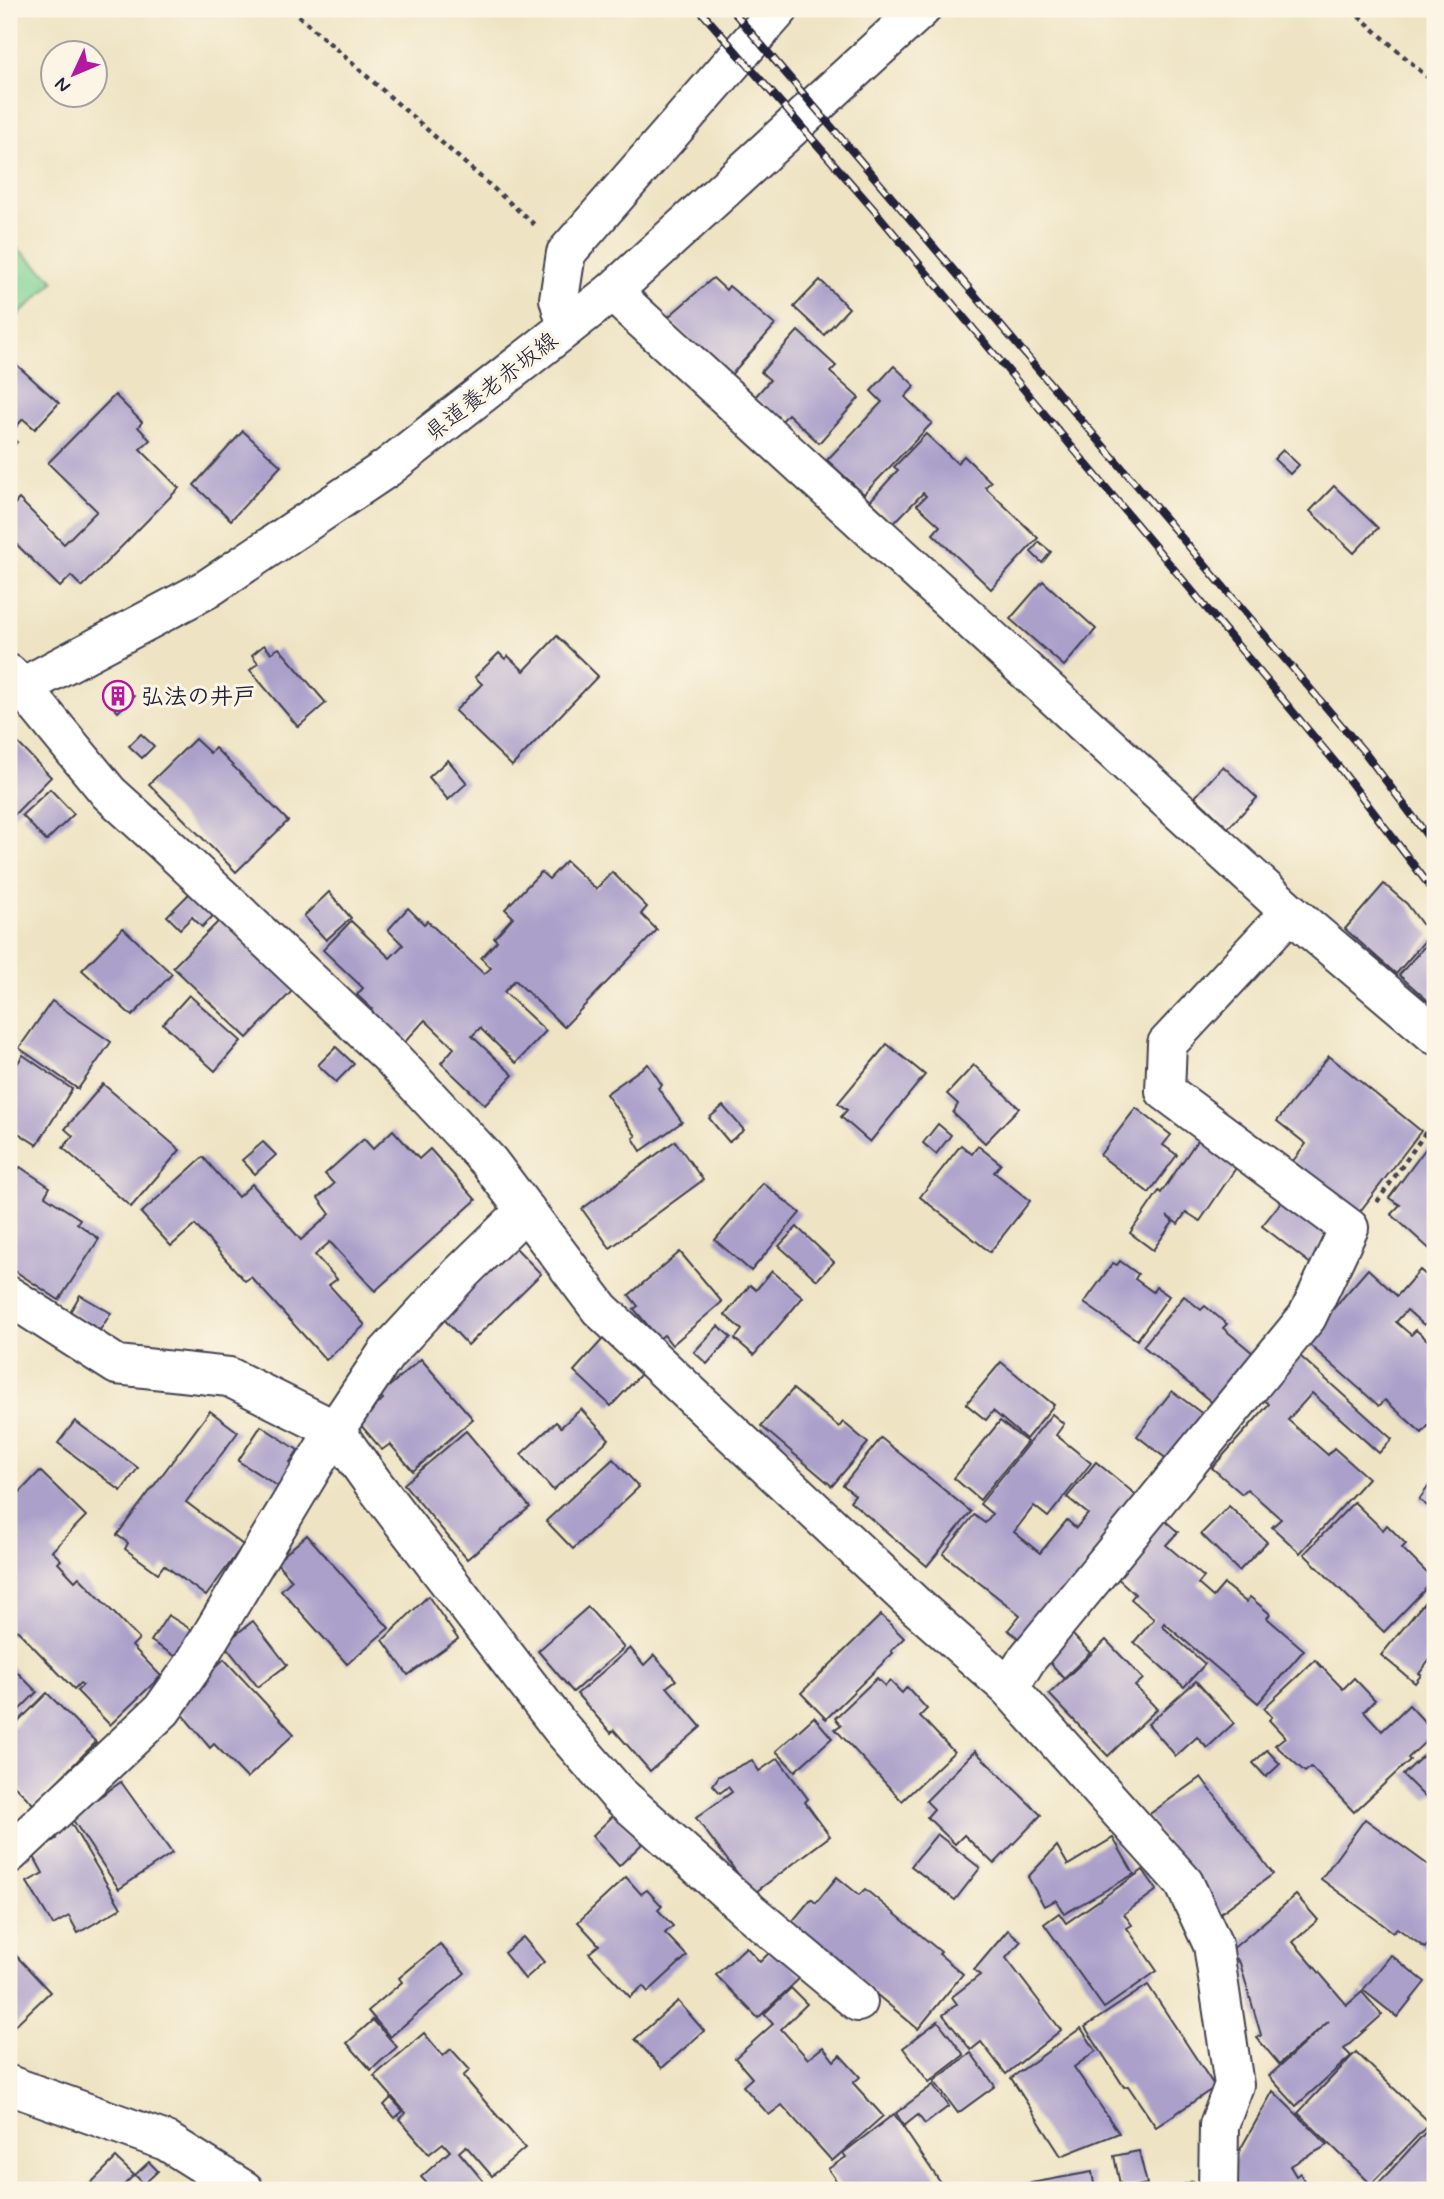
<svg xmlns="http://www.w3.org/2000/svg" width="1444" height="2199" font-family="Mynerve,'Klee One',sans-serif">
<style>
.green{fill:#80d395;stroke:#517a68;stroke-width:2}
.building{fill:#aba0ca}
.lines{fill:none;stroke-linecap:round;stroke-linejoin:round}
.minor-casing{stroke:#413f50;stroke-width:42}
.major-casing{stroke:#413f50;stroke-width:42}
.path{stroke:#413f50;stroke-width:4.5;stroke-dasharray:5 5;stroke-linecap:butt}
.minor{stroke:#fff;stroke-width:38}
.major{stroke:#fff;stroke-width:38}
.rail-casing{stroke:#22223b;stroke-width:8}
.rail{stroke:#fcf5e5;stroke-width:5;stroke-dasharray:16;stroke-linecap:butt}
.labels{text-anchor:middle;stroke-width:6;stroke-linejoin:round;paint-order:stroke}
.street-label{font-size:23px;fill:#22223b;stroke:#fcf5e5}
.poi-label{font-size:23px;font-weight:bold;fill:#22223b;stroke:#fcf5e5;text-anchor:start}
</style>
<rect width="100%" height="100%" fill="#fcf5e5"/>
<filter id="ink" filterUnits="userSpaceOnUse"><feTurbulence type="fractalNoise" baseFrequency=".0143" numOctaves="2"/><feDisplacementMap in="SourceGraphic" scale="14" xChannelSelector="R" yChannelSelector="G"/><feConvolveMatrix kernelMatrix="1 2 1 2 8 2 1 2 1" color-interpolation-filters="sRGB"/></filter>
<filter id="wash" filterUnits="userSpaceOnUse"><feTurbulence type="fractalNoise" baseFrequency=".00686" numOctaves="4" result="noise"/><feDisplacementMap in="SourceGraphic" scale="28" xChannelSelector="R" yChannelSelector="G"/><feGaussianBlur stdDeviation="1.57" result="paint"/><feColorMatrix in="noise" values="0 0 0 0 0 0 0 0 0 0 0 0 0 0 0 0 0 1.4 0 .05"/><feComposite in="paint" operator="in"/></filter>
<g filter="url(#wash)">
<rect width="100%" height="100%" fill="#eee4c4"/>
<!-- green -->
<path class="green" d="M9 241 55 281 9 324Z"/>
<g id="blocks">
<!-- building -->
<g class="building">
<path d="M713 278 726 290 729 286 775 325 730 376 667 318Z"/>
<path d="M820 280 849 308 824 335 794 307Z"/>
<path d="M798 331 836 366 830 372 859 398 819 443 788 414 782 421 755 397 770 380 761 372Z"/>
<path d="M9 358 59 403 35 429 23 419 9 435 17 442 9 452Z"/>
<path d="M894 366 915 386 905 397 932 423 864 494 827 460 882 402 871 391Z"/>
<path d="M115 395 142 422 138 427 150 440 140 449 179 488 82 587 71 576 60 587 9 537V510L19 499 64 544 97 511 48 463Z"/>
<path d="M243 431 281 466 231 520 194 485Z"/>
<path d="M926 434 957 463 964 456 991 482 985 487 1038 538 991 589 933 534 940 526 917 505 926 496 923 493 894 523 870 501 898 470 894 467Z"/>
<path d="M1283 450 1299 465 1290 474 1274 459Z"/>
<path d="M1334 486 1378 528 1354 553 1310 511Z"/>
<path d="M1039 542 1051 552 1042 563 1031 552Z"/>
<path d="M1043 581 1096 629 1064 666 1010 619Z"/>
<path d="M557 636 598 676 512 766 455 711 482 684 475 677 499 653 505 659 508 656 524 671Z"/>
<path d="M264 645 271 653 279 648 326 703 298 727 250 670 258 663 252 655Z"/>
<path d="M118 681 134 696 118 712 103 696Z"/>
<path d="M141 734 154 746 142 758 129 746Z"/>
<path d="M14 739 51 777 9 820V744Z"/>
<path d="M195 739 210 753 215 748 288 821 236 872 149 784Z"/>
<path d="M448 760 467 783 448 800 429 777Z"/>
<path d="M1223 766 1257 798 1228 828 1195 797Z"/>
<path d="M50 789 74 814 46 841 22 815Z"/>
<path d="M566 861 596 889 612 872 647 907 641 914 657 930 564 1027 515 980 504 992 546 1031 516 1063 480 1028 472 1036 513 1075 485 1105 441 1063 454 1048 425 1020 403 1044 369 1012 372 1009 357 995 363 988 323 950 351 921 390 958 403 945 388 930 408 908 424 924 427 921 484 974 491 968 481 958 497 941 494 938 513 917 505 909 541 872 549 879Z"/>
<path d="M1384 884 1407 904 1430 935 1396 974 1345 929Z"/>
<path d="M191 892 214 915 202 927 192 917 180 929 167 916Z"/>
<path d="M329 892 351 918 326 940 304 916Z"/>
<path d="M221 919 294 989 247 1038 173 967Z"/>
<path d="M123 928 172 974 132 1016 82 970Z"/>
<path d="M1432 938 1435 942V1007L1399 975Z"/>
<path d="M189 995 241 1041 215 1071 163 1024Z"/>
<path d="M52 1001 111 1042 78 1089 19 1048Z"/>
<path d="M887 1044 925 1075 870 1142 841 1117 847 1110 838 1103Z"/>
<path d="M336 1047 354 1064 336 1082 318 1065Z"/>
<path d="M23 1055 72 1089 37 1145 9 1127V1076Z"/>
<path d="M1329 1056 1421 1131 1358 1214 1293 1161 1306 1144 1277 1121Z"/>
<path d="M648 1064 662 1085 658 1088 682 1122 641 1151 633 1138 636 1136 606 1094Z"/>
<path d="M974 1065 1019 1108 985 1143 953 1113 958 1104 947 1094Z"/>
<path d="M103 1084 180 1150 131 1207 63 1148 73 1136 65 1129Z"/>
<path d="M723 1106 744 1130 729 1142 709 1118Z"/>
<path d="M1136 1108 1171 1135 1163 1145 1177 1155 1149 1193 1100 1155Z"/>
<path d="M938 1124 951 1135 936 1154 923 1143Z"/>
<path d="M393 1130 419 1159 430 1149 476 1200 375 1291 330 1242 315 1255 337 1279 329 1285 365 1325 326 1360 251 1277 245 1281 195 1225 171 1246 141 1213 203 1157 238 1197 252 1184 301 1240 330 1214 318 1198 334 1184 325 1174 364 1139 373 1149Z"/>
<path d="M1203 1132 1242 1159 1200 1221 1186 1212 1178 1224 1167 1216 1173 1222 1153 1250 1130 1233 1159 1191 1161 1193Z"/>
<path d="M1435 1136V1254L1391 1214 1400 1205 1389 1198Z"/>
<path d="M675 1141 703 1180 610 1248 582 1209Z"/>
<path d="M263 1142 276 1155 255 1174 242 1160Z"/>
<path d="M961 1145 972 1154 978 1146 1001 1164 994 1172 1030 1201 990 1252 920 1197Z"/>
<path d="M9 1164 18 1170 20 1167 50 1187 45 1196 80 1219 77 1223 99 1239 59 1300 9 1267Z"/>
<path d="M763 1183 800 1213 751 1271 715 1240Z"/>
<path d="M1286 1196 1327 1229 1312 1265 1262 1226Z"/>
<path d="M797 1227 834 1262 817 1280 779 1246Z"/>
<path d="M513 1245 541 1274 468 1345 441 1316Z"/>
<path d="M680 1252 722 1302 672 1345 664 1335 659 1339 634 1309 638 1306 629 1295Z"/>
<path d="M1120 1261 1138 1274 1135 1279 1153 1292 1156 1287 1169 1296 1137 1340 1084 1303 1113 1263 1117 1265Z"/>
<path d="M1368 1269 1397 1296 1420 1270 1435 1283V1313L1424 1325 1407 1310 1396 1322 1411 1335 1416 1330 1435 1347V1352L1432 1356 1435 1359V1418L1422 1433 1385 1400 1379 1406 1305 1341Z"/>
<path d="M772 1271 803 1297 754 1355 735 1339 742 1330 725 1315 750 1285 756 1290Z"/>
<path d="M80 1295 111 1313 100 1330 70 1312Z"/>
<path d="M1184 1296 1201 1310 1205 1306 1227 1324 1223 1328 1254 1354 1214 1404 1143 1346Z"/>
<path d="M718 1326 731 1337 707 1364 694 1352Z"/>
<path d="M603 1339 641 1374 611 1406 574 1371Z"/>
<path d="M1300 1356 1392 1439 1379 1453 1312 1393 1288 1420 1328 1455 1334 1448 1368 1478 1300 1553 1272 1527 1281 1519 1247 1489 1242 1494 1212 1468 1269 1404 1262 1398Z"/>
<path d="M421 1359 473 1419 413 1471 390 1444 382 1450 359 1423 383 1399 379 1395Z"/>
<path d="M1001 1362 1054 1405 1026 1439 993 1411 986 1420 966 1404Z"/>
<path d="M793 1389 839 1427 843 1422 868 1443 832 1486 761 1426Z"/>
<path d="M1172 1391 1208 1418 1172 1463 1137 1436Z"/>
<path d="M581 1409 609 1439 553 1490 521 1454 556 1422 561 1427Z"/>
<path d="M210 1411 238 1432 186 1502 243 1545 206 1596 164 1565 158 1573 125 1549 128 1543 117 1535Z"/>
<path d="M1052 1414 1064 1424 1056 1435 1091 1463 1048 1517 1034 1506 1014 1532 1040 1553 1067 1520 1076 1528 1088 1514 1067 1497 1096 1462 1146 1503 1022 1641 1008 1630 1020 1615 943 1554 974 1515 985 1523 992 1514 980 1504Z"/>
<path d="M75 1421 138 1468 121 1491 58 1443Z"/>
<path d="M1000 1421 1027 1442 980 1500 954 1478Z"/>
<path d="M261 1426 298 1450 290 1462 296 1465 281 1488 238 1461Z"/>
<path d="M466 1431 530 1507 467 1559 404 1484Z"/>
<path d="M881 1438 971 1512 927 1566 850 1501 855 1495 843 1485Z"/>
<path d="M613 1459 639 1487 573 1549 546 1521Z"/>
<path d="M40 1471 86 1516 52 1551 61 1560 58 1563 75 1581 79 1577 139 1639 132 1646 161 1676 110 1725 77 1691 83 1685 80 1683 74 1689 17 1630 11 1636 9 1634V1526L13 1521 10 1518 19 1493Z"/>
<path d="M1435 1477V1511L1419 1500Z"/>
<path d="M1354 1502 1383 1530 1387 1525 1406 1544 1402 1548 1434 1580 1384 1632 1304 1554Z"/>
<path d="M1229 1506 1267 1542 1239 1571 1201 1534Z"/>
<path d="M1162 1518 1178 1532 1166 1545 1204 1577 1198 1584 1213 1597 1224 1584 1246 1602 1250 1597 1270 1614 1267 1618 1304 1650 1258 1703 1164 1623 1162 1626 1205 1664 1184 1687 1134 1642 1154 1619 1131 1599 1135 1594 1114 1575Z"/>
<path d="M307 1535 389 1628 347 1664 281 1590 292 1580 276 1562Z"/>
<path d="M1433 1592 1435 1594V1653L1419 1674 1421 1675 1415 1683 1381 1655Z"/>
<path d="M428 1596 458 1639 408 1675 383 1640Z"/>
<path d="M588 1607 624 1648 573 1692 538 1651Z"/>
<path d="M168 1615 195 1632 180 1659 151 1641Z"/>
<path d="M881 1615 904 1638 891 1651 893 1653 826 1719 801 1693Z"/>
<path d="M253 1621 287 1665 258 1687 224 1644Z"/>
<path d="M1071 1633 1090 1653 1064 1678 1045 1657Z"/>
<path d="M1106 1640 1143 1679 1135 1686 1157 1709 1108 1756 1049 1694Z"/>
<path d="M630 1648 644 1665 654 1655 676 1680 667 1687 701 1727 650 1771 614 1730 611 1733 577 1694Z"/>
<path d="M224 1659 294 1734 247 1778 214 1744 210 1748 181 1713 177 1703Z"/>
<path d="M1315 1660 1343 1689 1354 1678 1375 1700 1364 1711 1382 1731 1409 1705 1435 1733 1408 1758 1410 1760 1354 1812 1311 1767 1305 1772 1275 1745 1285 1737 1269 1720 1272 1717 1264 1708Z"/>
<path d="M9 1664 37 1692 9 1720Z"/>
<path d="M877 1678 885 1686 890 1681 902 1693 907 1687 927 1709 920 1716 954 1752 902 1801 835 1729 841 1725 835 1718Z"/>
<path d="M1196 1681 1234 1723 1207 1748 1197 1737 1176 1756 1148 1724Z"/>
<path d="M47 1693 96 1742 34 1805 9 1780V1731Z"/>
<path d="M814 1717 832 1738 795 1771 776 1751Z"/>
<path d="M1267 1750 1280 1764 1266 1777 1253 1763Z"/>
<path d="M975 1751 1041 1815 994 1864 964 1835 955 1844 927 1817 934 1809 926 1801Z"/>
<path d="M1428 1751 1435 1758V1791L1427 1799 1403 1775Z"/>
<path d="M778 1758 808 1799 805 1802 830 1836 753 1894 696 1818 732 1792 728 1787 720 1793 713 1785 719 1776 752 1760 759 1771Z"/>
<path d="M1201 1777 1273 1874 1219 1914 1147 1816Z"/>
<path d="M121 1782 172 1853 119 1889 71 1817Z"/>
<path d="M615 1814 643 1843 619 1866 592 1836Z"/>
<path d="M1365 1819 1435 1870V1877L1431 1882 1435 1885V1935L1425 1948 1397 1928 1393 1932 1321 1879Z"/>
<path d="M69 1820 121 1908 78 1933 69 1916 53 1925 27 1882 43 1873 32 1853 56 1839 50 1830Z"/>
<path d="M937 1834 980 1868 955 1900 911 1866Z"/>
<path d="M1113 1838 1134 1874 1064 1914 1056 1900 1044 1906 1028 1877 1057 1846 1068 1865Z"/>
<path d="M1143 1870 1157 1890 1124 1914 1132 1925 1127 1928 1157 1971 1104 2008 1044 1924 1059 1913 1066 1923Z"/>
<path d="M626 1877 641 1894 647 1890 662 1906 658 1910 673 1926 665 1933 687 1956 648 1992 643 1986 630 1997 589 1953 599 1945 578 1922Z"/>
<path d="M837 1877 859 1895 865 1889 941 1952 939 1954 963 1974 918 2029 791 1923 811 1899 816 1903Z"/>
<path d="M1296 1895 1318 1920 1293 1942 1347 2005 1362 1992 1382 2015 1344 2049 1351 2056 1296 2106 1269 2076 1329 2021 1279 2064 1257 2038 1261 2035 1240 1963 1230 1951Z"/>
<path d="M1008 1930 1021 1941 1006 1958 1061 2030 1006 2074 981 2042 971 2050 943 2015 957 2004 952 1997 980 1975 974 1970Z"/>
<path d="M523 1937 544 1962 525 1979 504 1953Z"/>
<path d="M440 1944 465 1973 390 2037 368 2011 402 1982 399 1978Z"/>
<path d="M746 1947 760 1962 775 1947 802 1976 758 2018 716 1975Z"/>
<path d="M9 1948 50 1992 9 2031Z"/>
<path d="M1391 1955 1425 1982 1397 2017 1363 1990Z"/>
<path d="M1148 1985 1215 2087 1156 2127 1128 2086 1124 2087 1085 2027Z"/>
<path d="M791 1988 807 2004 781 2029 808 2059 823 2047 834 2061 840 2055 860 2077 853 2083 883 2116 832 2161 782 2105 769 2115 743 2086 752 2078 735 2058 773 2024 764 2014Z"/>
<path d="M678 2001 704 2031 662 2068 635 2039Z"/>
<path d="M373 2020 397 2047 371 2070 347 2043Z"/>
<path d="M938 2021 964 2055 929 2082 903 2048Z"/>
<path d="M1081 2028 1096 2051 1074 2067 1119 2133 1061 2156 1011 2078Z"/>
<path d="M424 2033 443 2056 451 2049 470 2070 463 2076 525 2148 492 2176 466 2146 459 2152 484 2182 475 2190H433L421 2177 450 2151 443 2143 429 2154 399 2119 406 2113 374 2076Z"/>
<path d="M1356 2052 1430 2123 1371 2184 1298 2113Z"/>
<path d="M971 2053 995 2086 958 2113 934 2081Z"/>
<path d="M933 2085 949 2106 925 2124 918 2115 904 2126 896 2113Z"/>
<path d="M1273 2091 1328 2145 1290 2166 1296 2176 1300 2173 1309 2190H1234L1226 2175Z"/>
<path d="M391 2098 403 2111 395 2118 384 2105Z"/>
<path d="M894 2114 944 2188 941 2190H843L828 2169 846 2157 843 2153Z"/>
<path d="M1435 2117V2190H1385L1378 2184 1434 2123 1431 2121Z"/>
<path d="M1139 2151 1147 2184 1121 2189 1114 2156Z"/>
<path d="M116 2158 134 2175 119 2190H84Z"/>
<path d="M149 2162 158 2171 144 2184 135 2175Z"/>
<path d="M1092 2172 1095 2190H1021L1020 2185Z"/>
<path d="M1193 2181 1196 2190H1168Z"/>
</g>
</g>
</g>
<g filter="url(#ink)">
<use href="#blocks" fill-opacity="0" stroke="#413f50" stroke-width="2"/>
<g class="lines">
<!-- minor casing -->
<g class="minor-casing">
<g id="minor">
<path d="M612 292 1290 912 1435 1035"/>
<path d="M567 327 559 299 566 253 779 9"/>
<path d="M9 674 22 687 109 793 163 842 390 1056 489 1162 600 1309 915 1605 1009 1688 1184 1883 1213 1945 1234 2085 1219 2125 1218 2190"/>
<path d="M9 1296 117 1365 229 1377 335 1430 373 1483 561 1728 618 1794 749 1911 858 2002"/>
<path d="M1009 1688 1027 1659 1307 1317 1349 1228 1165 1091 1167 1044 1290 912"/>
<path d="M9 1854 162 1710 191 1669 335 1430 386 1354 461 1273 526 1210"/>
<path d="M9 2085 166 2141 244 2190"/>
</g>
</g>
<!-- major casing -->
<g class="major-casing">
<path id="major" d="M9 694 207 589 387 468 612 292 921 9"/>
</g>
<!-- path -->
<g class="path">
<path d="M291 9 536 226"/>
<path d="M1351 9 1435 84"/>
<path d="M1377 1202 1435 1119"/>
</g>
<!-- minor -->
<use href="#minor" class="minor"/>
<!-- major -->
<use href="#major" class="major"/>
<!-- rail casing -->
<g class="rail-casing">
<g id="rail">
<path d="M699 9 875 211 1339 767 1435 893"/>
<path d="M731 9 1365 753 1435 846"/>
</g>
</g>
<!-- rail -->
<use href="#rail" class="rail"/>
</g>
</g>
<!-- icons -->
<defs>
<g id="building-ring" transform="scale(1.575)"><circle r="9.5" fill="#fcf5e5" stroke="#b5179e" stroke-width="1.5"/><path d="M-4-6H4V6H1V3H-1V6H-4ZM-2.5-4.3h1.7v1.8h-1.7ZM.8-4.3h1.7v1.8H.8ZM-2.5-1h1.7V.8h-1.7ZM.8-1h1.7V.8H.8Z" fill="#b5179e"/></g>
</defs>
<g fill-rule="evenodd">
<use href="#building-ring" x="118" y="696"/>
</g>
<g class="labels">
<!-- street labels -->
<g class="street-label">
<text transform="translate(491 386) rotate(-38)" y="8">県道養老赤坂線</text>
</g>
<!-- poi labels -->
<g class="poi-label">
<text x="141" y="704">弘法の井戸</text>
</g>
</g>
<!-- margin -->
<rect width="1444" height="2199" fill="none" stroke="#fcf5e5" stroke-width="35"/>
<!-- north arrow -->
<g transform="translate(74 74) rotate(226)"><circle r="33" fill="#fcf5e5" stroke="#a5a1a1" stroke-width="2"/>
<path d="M0-5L12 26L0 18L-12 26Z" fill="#b5179e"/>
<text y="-10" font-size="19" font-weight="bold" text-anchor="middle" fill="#22223b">N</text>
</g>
</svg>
